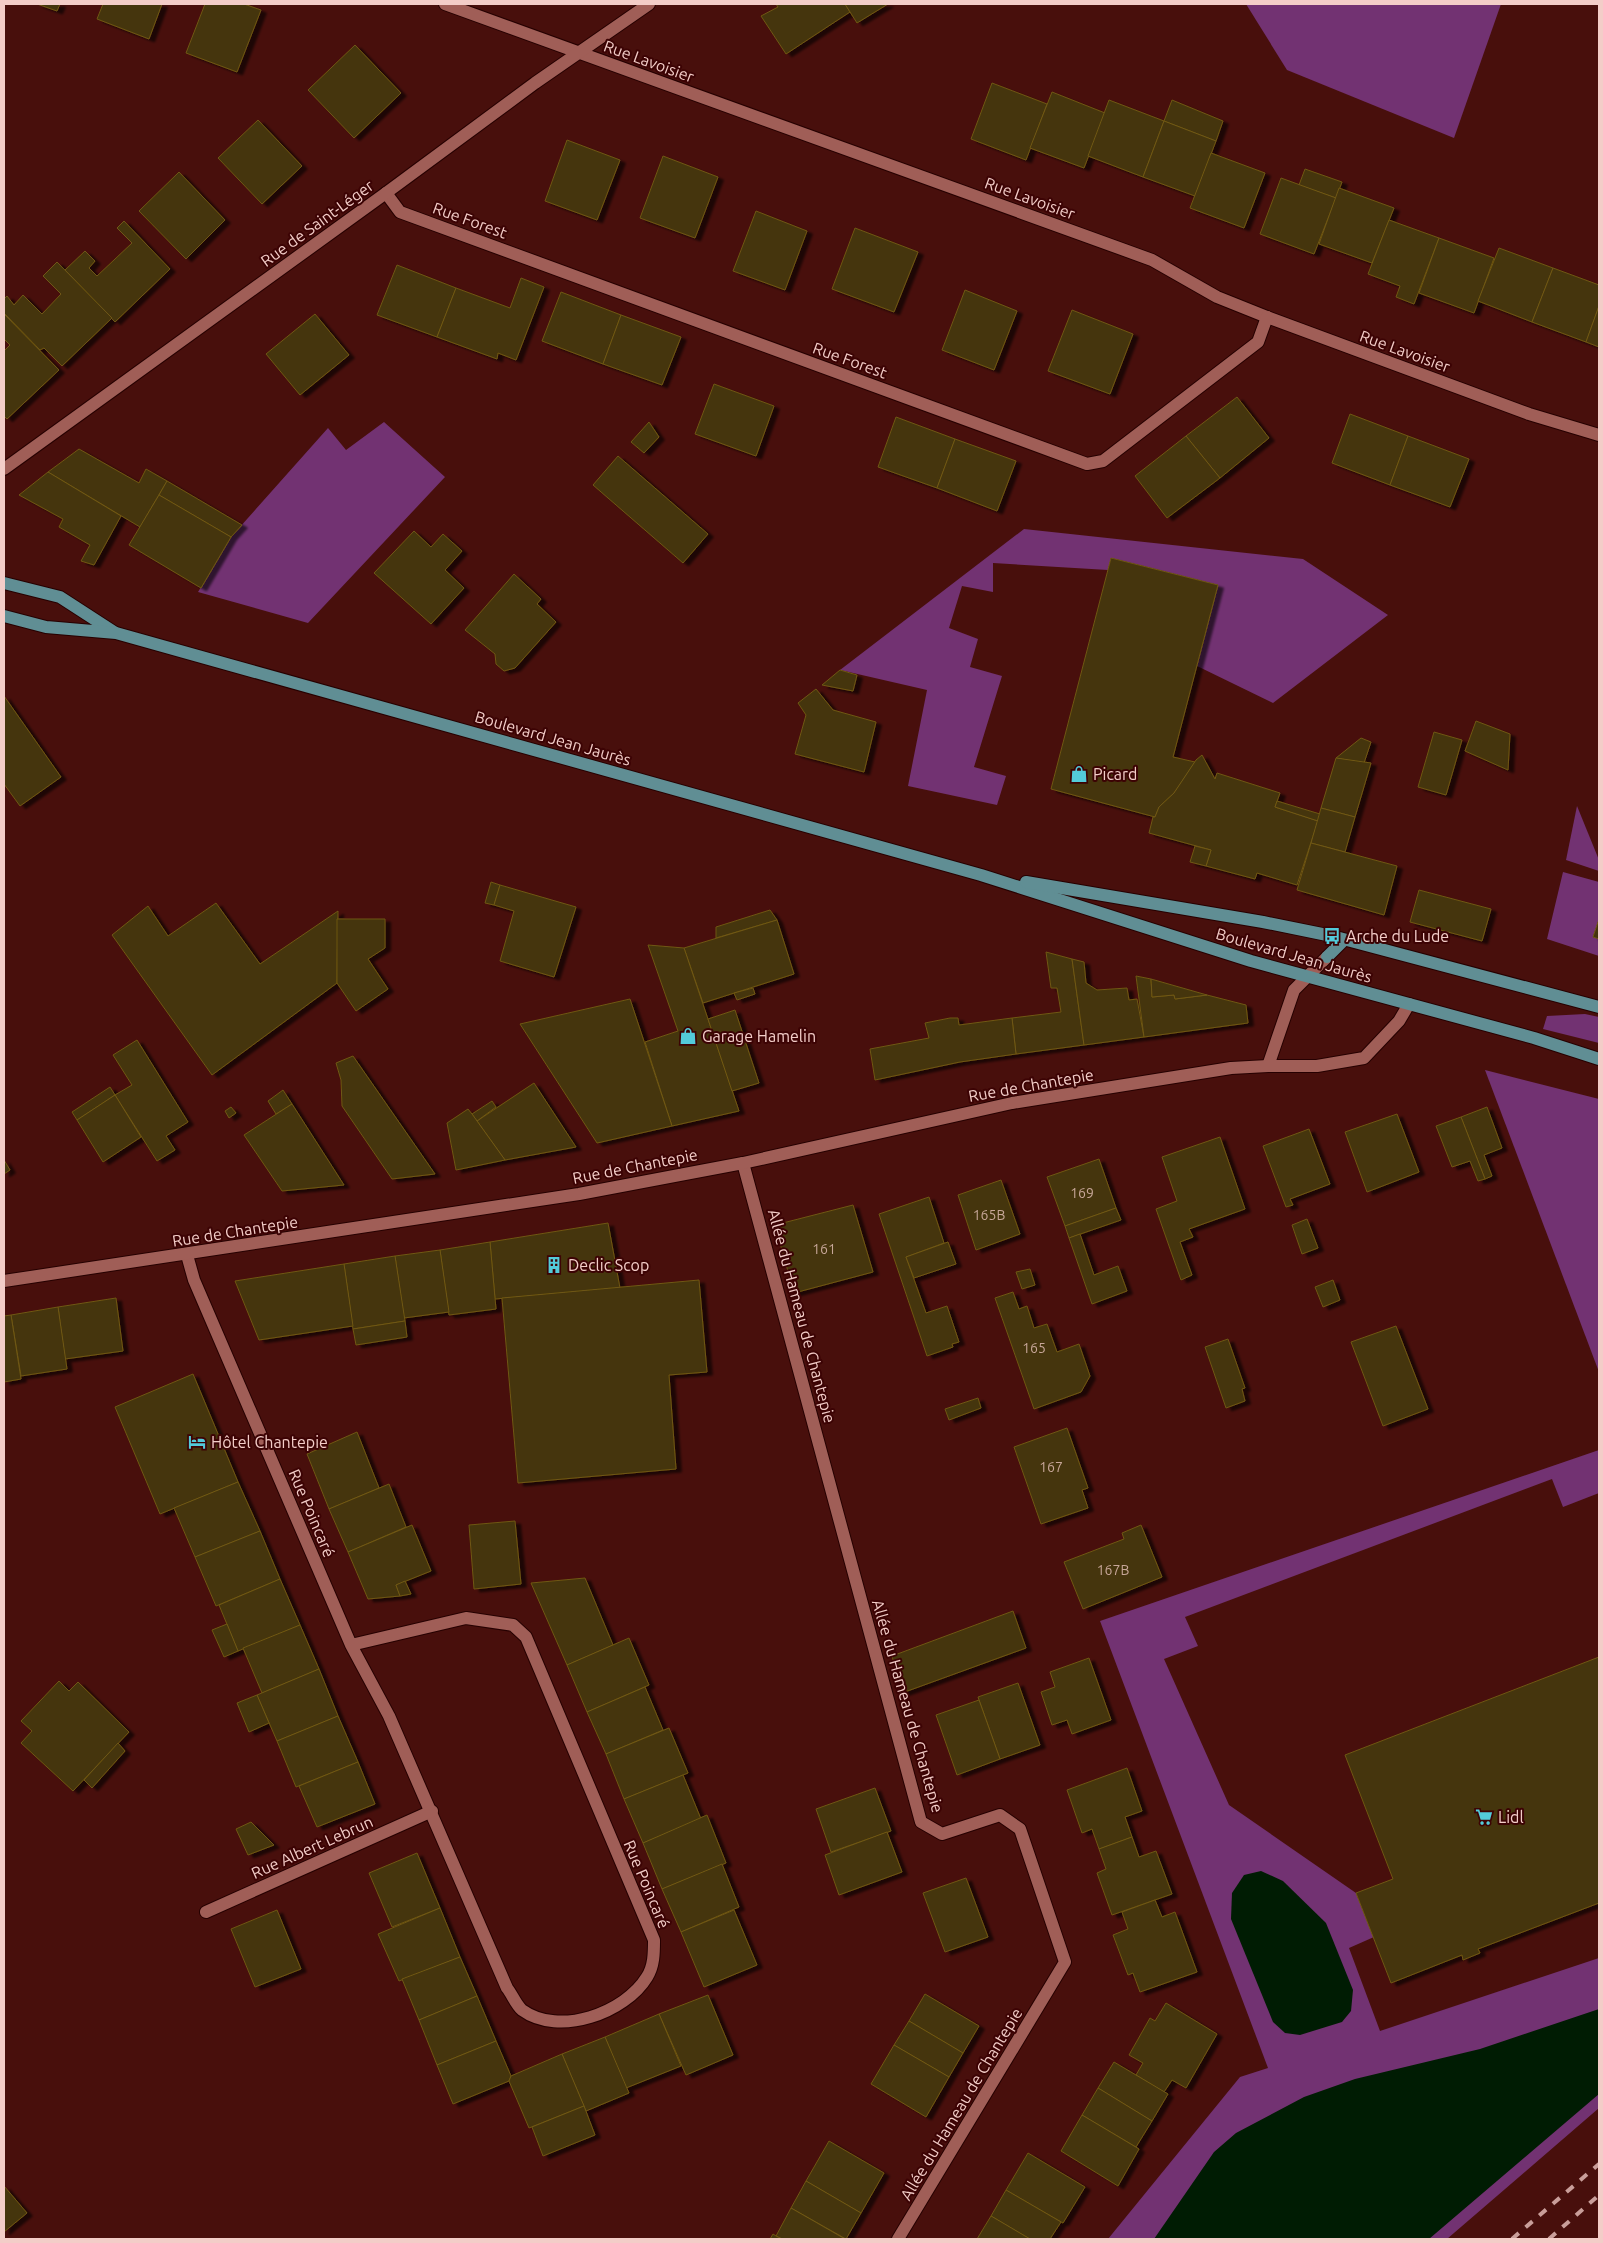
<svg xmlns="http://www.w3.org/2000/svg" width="1603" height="2243" font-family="Ubuntu,sans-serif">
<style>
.green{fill:#723272}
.water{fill:#001c03}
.building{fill:#45350b;stroke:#6f5714;filter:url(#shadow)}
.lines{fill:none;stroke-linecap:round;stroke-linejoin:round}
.minor-casing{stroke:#260001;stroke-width:14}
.tertiary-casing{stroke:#260001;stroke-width:14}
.primary-casing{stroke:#260001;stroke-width:14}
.minor{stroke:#a05e57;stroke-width:12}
.tertiary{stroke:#a05e57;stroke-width:12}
.primary{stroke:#608e94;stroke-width:12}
.rail{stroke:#c99e9a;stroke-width:4;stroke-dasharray:9 9;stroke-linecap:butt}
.labels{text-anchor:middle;stroke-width:4;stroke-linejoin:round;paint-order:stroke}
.number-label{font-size:14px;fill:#c8a799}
.street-label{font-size:16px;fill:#f3cdc8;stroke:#3c0304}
.poi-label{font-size:16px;fill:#f3cdc8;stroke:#3c0304;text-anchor:start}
</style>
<defs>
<filter id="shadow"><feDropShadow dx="5.5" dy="3" stdDeviation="1" flood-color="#0009"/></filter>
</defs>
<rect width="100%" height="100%" fill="#480f0c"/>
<!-- green -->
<g class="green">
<path d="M1246 4H1501L1454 138 1287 70Z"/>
<path d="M384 422 445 477 308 623 198 592 231 537 328 428 346 450Z"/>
<path d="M1024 529 1303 559 1388 615 1273 703 1197 666 1218 585 1111 558 1108 570 993 563V592L962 586 949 628 978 639 970 667 1002 676 974 767 1006 776 997 805 908 786 927 690 840 670Z"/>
<path d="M1577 806 1599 860V871L1566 860Z"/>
<path d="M1563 872 1599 882V919L1593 937 1599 939V956L1547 939Z"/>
<path d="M1585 1014 1599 1017V1043L1543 1029 1547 1016Z"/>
<path d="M1485 1070 1599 1099V1372Z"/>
<path d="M1599 1450V1493L1563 1507 1552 1479 1185 1617 1198 1646 1164 1659 1229 1805 1356 1893 1374 1937 1349 1948 1380 2031 1599 1958V2108L1447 2239H1108L1240 2077 1268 2068 1100 1621Z"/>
</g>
<!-- water -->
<g class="water">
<path d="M1261 1871 1283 1881 1326 1923 1353 1990 1351 2011 1342 2022 1300 2035 1285 2033 1273 2022 1231 1919 1232 1893 1244 1875Z"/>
<path d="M1599 2009V2094L1429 2239H1154L1214 2152 1236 2133 1304 2097 1355 2079 1480 2049Z"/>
</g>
<!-- building -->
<g class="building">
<path d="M37 4H60L57 11Z"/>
<path d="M103 4H162L149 39 97 19Z"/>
<path d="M205 4H244L261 10 237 72 186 53Z"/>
<path d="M776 4H845L850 12 786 54 761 16 778 7Z"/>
<path d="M845 4H888L857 23Z"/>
<path d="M355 45 401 93 354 138 308 90Z"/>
<path d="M992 83 1047 104 1026 160 971 139Z"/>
<path d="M1052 92 1105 113 1084 168 1030 148Z"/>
<path d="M1109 100 1164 121 1143 177 1088 156Z"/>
<path d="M1172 100 1223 121 1216 141 1164 121Z"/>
<path d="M258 120 302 166 262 204 218 158Z"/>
<path d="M1164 121 1216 141 1195 196 1143 177Z"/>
<path d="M567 140 620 160 597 220 545 201Z"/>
<path d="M1211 153 1265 173 1244 228 1190 208Z"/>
<path d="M663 156 718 177 695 238 640 218Z"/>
<path d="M1305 169 1342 182 1336 198 1299 185Z"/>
<path d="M179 172 225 220 186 259 139 211Z"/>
<path d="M1281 178 1336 198 1314 254 1260 234Z"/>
<path d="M1339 188 1394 208 1372 263 1319 244Z"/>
<path d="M756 211 807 231 785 290 733 271Z"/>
<path d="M1389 220 1439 238 1414 304 1396 297 1400 286 1368 274Z"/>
<path d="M124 221 170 269 115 322 65 270 85 251 95 261 89 268 97 276 132 243 117 228Z"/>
<path d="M855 228 918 252 894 312 832 289Z"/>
<path d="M1439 238 1494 258 1474 313 1419 293Z"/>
<path d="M1499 248 1553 268 1532 322 1478 301Z"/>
<path d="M57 262 112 318 62 366 44 348 40 350 4 313V299L7 296 14 305 23 295 42 314 61 294 43 276Z"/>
<path d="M397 265 456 288 437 337 377 315Z"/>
<path d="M1553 268 1599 285V306L1586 342 1532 322Z"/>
<path d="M521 278 544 287 516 360 498 353 497 359 437 337 456 288 510 308Z"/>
<path d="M965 290 1017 311 994 370 942 350Z"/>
<path d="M561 292 621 315 603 364 542 341Z"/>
<path d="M1599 306V347L1586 342Z"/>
<path d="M1072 310 1133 334 1110 394 1048 371Z"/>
<path d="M4 314 59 370 7 419 4 416V351L10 345 4 339Z"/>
<path d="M315 314 349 355 300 395 266 354Z"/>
<path d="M621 315 681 337 662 385 603 364Z"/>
<path d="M714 384 774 406 756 456 695 434Z"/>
<path d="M1237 397 1269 438 1220 478 1186 436Z"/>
<path d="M1350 414 1408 436 1390 485 1332 463Z"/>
<path d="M896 417 955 439 937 488 878 467Z"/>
<path d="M649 422 659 437 644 453 631 442Z"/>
<path d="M1186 436 1220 478 1167 518 1135 476Z"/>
<path d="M1408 436 1469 459 1450 507 1390 485Z"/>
<path d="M955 439 1016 461 997 511 937 488Z"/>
<path d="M79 449 139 483 146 469 167 481 140 527 48 472Z"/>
<path d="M618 456 708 534 683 563 593 485Z"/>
<path d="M48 472 121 516 94 565 81 561 90 545 59 527 63 519 19 495Z"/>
<path d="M167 481 242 525 231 537 159 495Z"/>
<path d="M159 495 231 537 201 588 129 545Z"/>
<path d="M414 531 431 547 443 534 462 551 445 570 464 588 431 624 374 573Z"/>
<path d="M1111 558 1218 585 1173 757 1195 762 1174 793 1159 807 1155 817 1051 789Z"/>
<path d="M514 574 541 599 537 604 556 622 515 668 504 671 496 664 495 654 465 630Z"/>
<path d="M840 670 857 675 853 691 822 685Z"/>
<path d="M816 689 833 710 876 722 864 772 795 754 806 715 798 703Z"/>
<path d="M4 696 61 777 20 806 4 784Z"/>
<path d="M1476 721 1510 734 1508 770 1465 751Z"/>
<path d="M1434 732 1462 740 1446 795 1418 787Z"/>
<path d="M1361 738 1371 742 1364 763 1336 758Z"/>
<path d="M1202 755 1215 779 1217 773 1280 793 1275 807 1318 821 1297 885 1257 873 1255 879 1206 866 1211 850 1149 833 1153 817H1155L1159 807 1174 793 1196 760Z"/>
<path d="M1336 758 1371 763 1355 817 1321 808Z"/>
<path d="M1277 801 1320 814 1318 821 1275 807Z"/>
<path d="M1321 808 1355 817 1345 852 1311 843Z"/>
<path d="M1311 843 1397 866 1384 915 1297 890Z"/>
<path d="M1195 846 1211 850 1206 866 1190 862Z"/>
<path d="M491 882 500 885 494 905 485 903Z"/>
<path d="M500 885 576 907 554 977 500 961 514 911 494 905Z"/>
<path d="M1419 890 1491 909 1482 941 1410 922Z"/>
<path d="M216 903 260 964 338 911 337 983 212 1075 112 935 148 906 168 936Z"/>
<path d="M770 910 777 920 716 938V927Z"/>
<path d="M337 919H385V948L368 959 388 989 356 1011 337 983Z"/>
<path d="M1599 919V939L1593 937Z"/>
<path d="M777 920 794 974 703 1003 684 948Z"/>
<path d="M648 945 684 948 739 1111 672 1126 645 1042 678 1031Z"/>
<path d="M1046 952 1072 959 1084 1045 1016 1054 1012 1018 1061 1012 1057 988H1051Z"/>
<path d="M1072 959 1084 962 1086 983 1097 990 1127 988 1129 1000 1137 999 1144 1037 1084 1045Z"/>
<path d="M1136 976 1151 979 1152 997 1174 995 1175 999 1207 995 1246 1005 1248 1023 1144 1037Z"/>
<path d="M1151 979 1207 995 1175 999 1174 995 1152 997Z"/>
<path d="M753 988 755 994 737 1000 734 993Z"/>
<path d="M630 999 672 1126 597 1143 520 1024Z"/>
<path d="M735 1010 759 1083 732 1091 708 1019Z"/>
<path d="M950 1018H958L959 1025 1012 1018 1016 1054 960 1062 875 1080 870 1049 929 1038 925 1023Z"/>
<path d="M137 1040 188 1122 166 1136 175 1150 157 1161 115 1095 132 1085 113 1055Z"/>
<path d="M353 1056 435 1174 392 1179 342 1106 341 1080 336 1063Z"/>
<path d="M534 1083 576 1147 505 1160 477 1121Z"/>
<path d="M110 1087 115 1095 77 1120 72 1112Z"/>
<path d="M283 1090 292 1104 276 1114 268 1101Z"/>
<path d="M115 1095 141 1137 103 1162 77 1120Z"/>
<path d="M492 1101 496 1107 477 1121 472 1114Z"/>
<path d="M292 1104 344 1185 282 1191 244 1135Z"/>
<path d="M231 1107 236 1113 229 1118 225 1111Z"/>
<path d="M1487 1107 1502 1148 1484 1155 1492 1176 1485 1179 1461 1117Z"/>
<path d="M468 1109 472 1114 505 1160 456 1170 447 1123Z"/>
<path d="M1397 1114 1419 1172 1367 1192 1345 1132Z"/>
<path d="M1461 1117 1485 1179 1478 1181 1470 1161 1452 1167 1436 1126Z"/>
<path d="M1309 1129 1330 1184 1290 1199 1293 1205 1286 1207 1263 1146Z"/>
<path d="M1220 1137 1245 1209 1189 1229 1193 1237 1180 1242 1192 1275 1181 1280 1156 1209 1177 1201 1162 1157Z"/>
<path d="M1099 1159 1116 1208 1065 1226 1047 1177Z"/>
<path d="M4 1160 10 1170 4 1174Z"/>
<path d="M1001 1180 1020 1234 976 1250 958 1195Z"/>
<path d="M929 1197 944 1243 906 1257 926 1313 947 1306 959 1342 952 1344 953 1347 927 1356 879 1214Z"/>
<path d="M853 1205 873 1272 794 1293 775 1225Z"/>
<path d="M1116 1208 1121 1220 1069 1238 1065 1226Z"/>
<path d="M1307 1219 1318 1248 1302 1254 1292 1225Z"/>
<path d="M608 1223 620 1288 495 1299 490 1242Z"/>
<path d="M1080 1234 1094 1275 1118 1266 1127 1291 1092 1304 1069 1238Z"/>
<path d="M490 1242 496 1309 449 1315 440 1250Z"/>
<path d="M948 1242 956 1264 914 1278 906 1257Z"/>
<path d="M440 1250 449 1312 404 1318 395 1256Z"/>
<path d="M395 1256 405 1321 353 1329 344 1264Z"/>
<path d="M344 1264 353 1326 259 1340 235 1281Z"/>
<path d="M1030 1269 1035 1285 1022 1289 1016 1272Z"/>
<path d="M699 1280 707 1372 669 1375 676 1469 518 1483 502 1298Z"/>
<path d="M1333 1280 1340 1300 1323 1307 1315 1287Z"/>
<path d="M1013 1292 1019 1309 1027 1306 1034 1328 1047 1324 1057 1352 1079 1344 1090 1376 1081 1392 1034 1409 995 1298Z"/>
<path d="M116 1298 123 1351 65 1359 58 1307Z"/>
<path d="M58 1307 67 1369 21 1376 11 1315Z"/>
<path d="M11 1315 21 1379 4 1382V1316Z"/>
<path d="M405 1321 407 1337 356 1345 353 1329Z"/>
<path d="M1396 1326 1428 1409 1383 1426 1351 1342Z"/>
<path d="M1228 1339 1245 1388 1242 1389 1245 1401 1226 1408 1205 1347Z"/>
<path d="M193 1374 238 1482 160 1514 115 1407Z"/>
<path d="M978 1398 981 1408 949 1420 945 1409Z"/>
<path d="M1067 1428 1088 1488 1082 1490 1088 1508 1041 1524 1014 1447Z"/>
<path d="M357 1432 379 1488 329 1509 307 1454Z"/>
<path d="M238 1482 260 1531 195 1557 174 1508Z"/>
<path d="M389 1484 406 1527 348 1552 329 1509Z"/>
<path d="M515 1521 521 1584 474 1589 469 1525Z"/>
<path d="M412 1525 431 1571 396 1585 400 1596 368 1599 348 1552Z"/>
<path d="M1141 1525 1162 1577 1083 1609 1064 1562 1124 1539 1122 1533Z"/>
<path d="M260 1531 280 1579 216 1606 195 1557Z"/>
<path d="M585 1578 613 1645 567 1665 531 1583Z"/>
<path d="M280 1579 300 1625 238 1651 219 1605Z"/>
<path d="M405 1581 411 1594 400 1596 396 1585Z"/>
<path d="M1013 1611 1026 1648 902 1693 892 1656Z"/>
<path d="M227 1624 238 1651 224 1657 212 1630Z"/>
<path d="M300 1625 319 1669 262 1693 243 1648Z"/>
<path d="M629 1638 649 1685 587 1712 567 1665Z"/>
<path d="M1599 1657V1903L1478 1949 1480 1953 1463 1960 1462 1955 1391 1983 1356 1893 1393 1879 1345 1755Z"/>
<path d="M1089 1658 1111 1720 1072 1734 1067 1720 1052 1725 1041 1692 1055 1687 1050 1672Z"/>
<path d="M319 1669 338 1716 277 1741 257 1695Z"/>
<path d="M59 1681 69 1691 78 1682 129 1732 73 1791 21 1743 32 1731 21 1721Z"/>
<path d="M1018 1683 1040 1745 1000 1759 978 1697Z"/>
<path d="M645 1687 663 1730 606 1754 587 1712Z"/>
<path d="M257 1695 269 1723 249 1732 237 1703Z"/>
<path d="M979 1700 1000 1759 957 1775 936 1715Z"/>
<path d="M338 1716 358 1762 296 1787 277 1741Z"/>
<path d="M669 1728 688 1773 624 1799 606 1754Z"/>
<path d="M118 1743 125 1751 92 1788 84 1780Z"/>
<path d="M358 1762 375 1804 317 1827 299 1786Z"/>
<path d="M1127 1768 1142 1811 1125 1817 1132 1837 1099 1849 1092 1829 1082 1833 1067 1790Z"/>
<path d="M683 1775 701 1819 643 1843 624 1799Z"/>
<path d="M875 1788 891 1831 831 1852 816 1809Z"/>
<path d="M707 1815 726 1863 662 1889 643 1843Z"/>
<path d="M251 1822 274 1845 248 1855 236 1829Z"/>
<path d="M887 1832 902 1872 839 1895 825 1855Z"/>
<path d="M1132 1837 1139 1857 1156 1851 1172 1894 1112 1915 1097 1873 1106 1869 1099 1849Z"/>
<path d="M417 1853 440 1908 392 1927 369 1873Z"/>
<path d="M722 1864 739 1907 681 1932 662 1889Z"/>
<path d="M966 1878 988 1937 945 1952 923 1893Z"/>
<path d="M1155 1900 1162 1917 1175 1912 1197 1972 1140 1992 1133 1973 1128 1975 1113 1935 1128 1929 1122 1912Z"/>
<path d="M440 1908 460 1957 399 1981 378 1934Z"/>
<path d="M277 1910 301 1969 255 1987 231 1929Z"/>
<path d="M734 1910 757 1965 704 1987 681 1932Z"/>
<path d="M460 1957 477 1996 419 2020 402 1979Z"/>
<path d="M925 1994 979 2026 963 2053 909 2021Z"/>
<path d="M708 1995 733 2055 686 2075 659 2014Z"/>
<path d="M477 1996 496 2041 437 2065 419 2020Z"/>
<path d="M1166 2003 1217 2034 1186 2088 1172 2080 1164 2092 1136 2075 1143 2063 1129 2055 1150 2018 1155 2021Z"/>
<path d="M659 2014 681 2066 626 2088 605 2037Z"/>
<path d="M909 2021 963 2053 949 2077 894 2045Z"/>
<path d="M605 2037 629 2093 586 2111 562 2054Z"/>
<path d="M496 2041 511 2076 509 2081 453 2104 437 2065Z"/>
<path d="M894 2045 949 2077 926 2117 871 2084Z"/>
<path d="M562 2054 584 2106 529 2128 509 2081 511 2076Z"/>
<path d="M1114 2062 1168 2094 1152 2121 1098 2088Z"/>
<path d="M1098 2088 1152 2121 1136 2147 1082 2115Z"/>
<path d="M584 2106 595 2135 543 2156 532 2127Z"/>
<path d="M1082 2115 1139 2149 1118 2186 1061 2151Z"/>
<path d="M829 2141 884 2173 861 2213 806 2181Z"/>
<path d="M1028 2153 1085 2187 1063 2223 1006 2190Z"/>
<path d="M806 2181 861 2213 846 2239 791 2208Z"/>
<path d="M4 2186 27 2213 4 2232Z"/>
<path d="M1006 2190 1061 2222 1050 2239H1030L991 2216Z"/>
<path d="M791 2208 845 2239H782L776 2236Z"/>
<path d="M991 2216 1030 2239H977Z"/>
<path d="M773 2234 776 2236 782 2239H770Z"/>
</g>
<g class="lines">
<!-- minor casing -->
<g class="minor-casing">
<g id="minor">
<path d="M445 4 1152 260 1217 297 1267 317 1529 414 1599 435"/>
<path d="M386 193 400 212 1087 464 1103 461 1258 342 1267 317"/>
<path d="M4 469 386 193 535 83 649 4"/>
<path d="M743 1163 921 1822 942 1834 1000 1815 1020 1829 1065 1962 898 2239"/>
<path d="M187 1255 194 1280 351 1645 389 1716 507 1988C512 1994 516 2005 522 2010 559 2037 625 2013 647 1977 654 1966 654 1953 654 1940L526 1637 513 1625 466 1618 351 1645"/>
<path d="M206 1912 432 1811"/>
</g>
</g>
<!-- tertiary casing -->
<g class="tertiary-casing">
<g id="tertiary">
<path d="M1268 1066 1294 990 1327 957"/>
<path d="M4 1281 579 1194 743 1163 1012 1103 1231 1068 1268 1066H1317L1364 1058 1399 1021 1409 1004"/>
</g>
</g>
<!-- primary casing -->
<g class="primary-casing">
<g id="primary">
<path d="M4 583 60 597 114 632"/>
<path d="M4 616 46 627 116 633 981 875 1251 961 1534 1038 1599 1059"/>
<path d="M1026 882 1263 922 1332 936 1599 1007"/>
<path d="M1327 957 1344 940"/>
</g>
</g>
<!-- minor -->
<use href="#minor" class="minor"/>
<!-- tertiary -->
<use href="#tertiary" class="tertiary"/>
<!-- primary -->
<use href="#primary" class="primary"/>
<!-- rail -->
<g class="rail">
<path d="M1512 2239 1599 2164"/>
<path d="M1549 2239 1599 2195"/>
</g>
</g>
<!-- icons -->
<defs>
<g id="shop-bare" transform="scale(1.35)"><path d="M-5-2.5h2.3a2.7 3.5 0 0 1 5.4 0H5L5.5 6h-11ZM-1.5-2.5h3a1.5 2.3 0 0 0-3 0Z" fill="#53cbda" stroke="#3c0304" stroke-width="2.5" paint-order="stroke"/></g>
<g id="bus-bare" transform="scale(1.35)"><path d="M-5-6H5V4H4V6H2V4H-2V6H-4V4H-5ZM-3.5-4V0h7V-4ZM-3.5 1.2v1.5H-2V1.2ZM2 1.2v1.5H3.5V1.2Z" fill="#53cbda" stroke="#3c0304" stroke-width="2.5" paint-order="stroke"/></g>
<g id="building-bare" transform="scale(1.35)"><path d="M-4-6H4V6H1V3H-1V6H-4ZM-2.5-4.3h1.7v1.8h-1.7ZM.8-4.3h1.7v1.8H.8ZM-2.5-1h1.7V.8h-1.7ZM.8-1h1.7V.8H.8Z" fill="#53cbda" stroke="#3c0304" stroke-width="2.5" paint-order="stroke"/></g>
<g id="hotel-bare" transform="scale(1.35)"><path d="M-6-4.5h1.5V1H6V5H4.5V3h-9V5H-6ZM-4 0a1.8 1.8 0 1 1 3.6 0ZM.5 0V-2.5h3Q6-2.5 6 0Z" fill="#53cbda" stroke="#3c0304" stroke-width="2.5" paint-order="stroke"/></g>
<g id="supermarket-bare" transform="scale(1.35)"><path d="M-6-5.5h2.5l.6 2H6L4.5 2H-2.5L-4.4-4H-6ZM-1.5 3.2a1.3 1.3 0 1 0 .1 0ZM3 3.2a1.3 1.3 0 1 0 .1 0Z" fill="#53cbda" stroke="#3c0304" stroke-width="2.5" paint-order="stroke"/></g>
</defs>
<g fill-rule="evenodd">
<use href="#shop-bare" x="1079" y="774"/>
<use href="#bus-bare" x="1332" y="936"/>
<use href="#shop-bare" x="688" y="1036"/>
<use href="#building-bare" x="554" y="1265"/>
<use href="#hotel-bare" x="197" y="1442"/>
<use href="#supermarket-bare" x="1484" y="1817"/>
</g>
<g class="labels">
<!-- number labels -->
<g class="number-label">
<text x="1082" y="1198">169</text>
<text x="989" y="1220">165B</text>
<text x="824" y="1254">161</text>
<text x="1034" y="1353">165</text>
<text x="1051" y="1472">167</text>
<text x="1113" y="1575">167B</text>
</g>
<!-- street labels -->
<g class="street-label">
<text transform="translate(649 61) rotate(20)" y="6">Rue Lavoisier</text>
<text transform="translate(1030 198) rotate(20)" y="6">Rue Lavoisier</text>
<text transform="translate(470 220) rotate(20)" y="6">Rue Forest</text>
<text transform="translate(317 223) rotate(-36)" y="6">Rue de Saint-Léger</text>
<text transform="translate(1405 351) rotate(20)" y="6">Rue Lavoisier</text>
<text transform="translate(850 360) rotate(20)" y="6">Rue Forest</text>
<text transform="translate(553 738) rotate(16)" y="6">Boulevard Jean Jaurès</text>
<text transform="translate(1294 955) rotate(16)" y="6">Boulevard Jean Jaurès</text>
<text transform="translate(1031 1085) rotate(-10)" y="6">Rue de Chantepie</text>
<text transform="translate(635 1166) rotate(-11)" y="6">Rue de Chantepie</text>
<text transform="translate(235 1231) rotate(-9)" y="6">Rue de Chantepie</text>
<text transform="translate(802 1316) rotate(75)" y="6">Allée du Hameau de Chantepie</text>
<text transform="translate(312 1513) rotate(67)" y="6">Rue Poincaré</text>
<text transform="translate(908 1706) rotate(74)" y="6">Allée du Hameau de Chantepie</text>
<text transform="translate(312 1847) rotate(-24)" y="6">Rue Albert Lebrun</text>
<text transform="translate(647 1884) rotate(67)" y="6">Rue Poincaré</text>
<text transform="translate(961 2104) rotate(-59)" y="6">Allée du Hameau de Chantepie</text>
</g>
<!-- poi labels -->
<g class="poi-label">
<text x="1093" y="780">Picard</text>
<text x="1346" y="942">Arche du Lude</text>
<text x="702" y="1042">Garage Hamelin</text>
<text x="568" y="1271">Declic Scop</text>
<text x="211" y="1448">Hôtel Chantepie</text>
<text x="1498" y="1823">Lidl</text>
</g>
</g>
<!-- border -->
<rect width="1603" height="2243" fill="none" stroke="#f3cdc8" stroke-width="10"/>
</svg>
